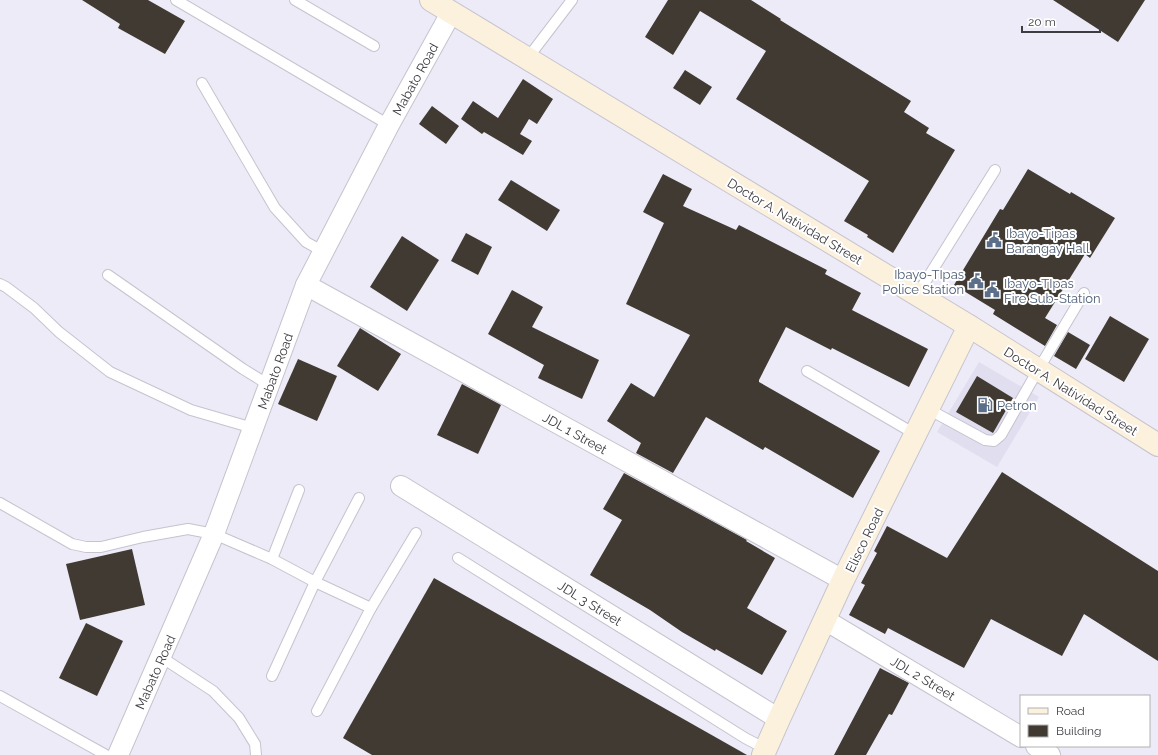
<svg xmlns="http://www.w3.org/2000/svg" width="1158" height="755" font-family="Raleway,sans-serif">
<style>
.built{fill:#e1def0}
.building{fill:#403a33}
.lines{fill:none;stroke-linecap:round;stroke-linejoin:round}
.lane-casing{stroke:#c5c3ce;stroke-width:12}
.street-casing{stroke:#c5c3ce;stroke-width:22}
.secondary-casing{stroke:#c5c3ce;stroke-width:24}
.lane{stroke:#fff;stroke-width:10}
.street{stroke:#fff;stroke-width:20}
.secondary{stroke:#fbf1dd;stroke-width:22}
.labels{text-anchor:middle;stroke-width:4;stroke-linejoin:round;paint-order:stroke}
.street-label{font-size:13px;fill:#3d3c41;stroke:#fff}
.service-label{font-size:13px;fill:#4e5e75;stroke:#fff;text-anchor:start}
</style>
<rect width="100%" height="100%" fill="#edebf7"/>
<!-- built -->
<path class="built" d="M979 362 1039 397 997 467 937 432Z"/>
<!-- building -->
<g class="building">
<path d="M82 0H148L185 21 165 54 118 28 120 24Z"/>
<path d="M668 0H751L781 19 780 20 911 101 904 112 929 128 926 133 955 150 893 253 867 237 868 235 844 221 869 181 736 99 766 51 700 11 673 55 645 37Z"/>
<path d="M1053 0H1145L1118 42Z"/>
<path d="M685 70 712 87 700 105 673 88Z"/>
<path d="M523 79 553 99 537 124 529 119 520 134 532 141 523 155 484 132 482 134 461 119 473 101 498 118Z"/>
<path d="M432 106 459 126 446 144 419 124Z"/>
<path d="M1028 169 1070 194 1071 192 1115 218 1090 258 1085 254 1045 318 1057 325 1045 346 993 314 995 310 954 285 1000 209 1003 210Z"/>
<path d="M663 174 692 189 683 206 736 230 739 225 827 270 825 274 861 293 852 310 928 349 909 387 832 348 831 350 786 327 759 380V382L880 451 853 498 765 447 763 450 706 417 673 473 636 453 641 443 607 421 631 383 654 397 690 335 684 332 626 304 664 223 643 212Z"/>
<path d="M511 180 560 210 547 231 498 200Z"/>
<path d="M466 233 492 247 478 275 451 261Z"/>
<path d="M402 236 439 260 407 311 370 287Z"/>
<path d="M512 290 543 307 532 327 599 360 582 399 538 378 544 365 488 334Z"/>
<path d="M1110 316 1149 339 1124 382 1085 359Z"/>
<path d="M360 328 401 354 378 391 337 366Z"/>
<path d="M1068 332 1090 345 1076 369 1054 356Z"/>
<path d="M298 359 337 376 317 421 278 404Z"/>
<path d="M977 376 1013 398 993 433 956 412Z"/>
<path d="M462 384 501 405 478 454 437 435Z"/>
<path d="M1002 472 1158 571V661L1084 614 1062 656 991 619 964 668 888 628 885 634 849 615 865 585 861 583 877 553 874 551 887 526 947 558Z"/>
<path d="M624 473 747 540 746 541 775 558 747 608 787 631 762 675 716 649 715 651 682 632 650 610 590 575 622 520 603 509Z"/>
<path d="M132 549 145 605 80 620 66 564Z"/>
<path d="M434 578 747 755H372L343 738Z"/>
<path d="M86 623 123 641 97 696 59 678Z"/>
<path d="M880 668 909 683 892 715 889 714 866 755H834Z"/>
</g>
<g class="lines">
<!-- lane casing -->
<g class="lane-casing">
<g id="lane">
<path d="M176 0 389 125"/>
<path d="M295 0 374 46"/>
<path d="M527 59 572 0"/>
<path d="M202 83 275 208 306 242 324 252"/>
<path d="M108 275 243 369 269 385"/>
<path d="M0 284 6 287 34 308 59 332 110 372 191 410 253 428"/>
<path d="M917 295 995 170"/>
<path d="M807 371 915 434"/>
<path d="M928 409 985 440 994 441 1001 435 1038 370 1084 293"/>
<path d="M0 503 72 544 86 547H101L143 537 188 529 214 534 272 559 315 582 371 608 317 711"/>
<path d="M458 558 745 738 766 749"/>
<path d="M272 559 299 490"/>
<path d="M371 608 416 533"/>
<path d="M161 657 213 691 239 718 255 744 256 755"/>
<path d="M272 676 315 582 359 498"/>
<path d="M0 696 106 755"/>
</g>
</g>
<!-- street casing -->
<g class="street-casing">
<g id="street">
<path d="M306 285 843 580"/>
<path d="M401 486 779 719"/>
<path d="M825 620 1021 737"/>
<path d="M1036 746 1050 755"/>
<path d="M118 755 214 534 306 285 389 125 451 13"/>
</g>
</g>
<!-- secondary casing -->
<g class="secondary-casing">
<g id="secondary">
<path d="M431 0 969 326 1158 445"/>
<path d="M763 755 779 719 843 580 969 326"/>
</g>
</g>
<!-- lane -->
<use href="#lane" class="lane"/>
<!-- street -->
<use href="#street" class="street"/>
<!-- secondary -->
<use href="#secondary" class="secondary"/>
</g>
<!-- icons -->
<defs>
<g id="civic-bare" transform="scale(1.2)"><path d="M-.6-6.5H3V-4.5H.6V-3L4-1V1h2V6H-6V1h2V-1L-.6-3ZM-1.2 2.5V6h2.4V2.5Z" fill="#5c6f8a" stroke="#fff" stroke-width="2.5" paint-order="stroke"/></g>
<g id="fuel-bare" transform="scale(1.2)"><path d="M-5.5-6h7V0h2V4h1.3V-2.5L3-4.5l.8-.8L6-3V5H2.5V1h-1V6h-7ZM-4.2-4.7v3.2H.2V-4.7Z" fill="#5c6f8a" stroke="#fff" stroke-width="2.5" paint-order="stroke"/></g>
</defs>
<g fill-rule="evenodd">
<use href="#civic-bare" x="994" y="240"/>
<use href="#civic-bare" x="976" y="281"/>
<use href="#civic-bare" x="992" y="290"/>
<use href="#fuel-bare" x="985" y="405"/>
</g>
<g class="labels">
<!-- street labels -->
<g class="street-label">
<text transform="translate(415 79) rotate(-61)" y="5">Mabato Road</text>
<text transform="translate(795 221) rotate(31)" y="5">Doctor A. Natividad Street</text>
<text transform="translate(275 371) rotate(-70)" y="5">Mabato Road</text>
<text transform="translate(1071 391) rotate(32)" y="5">Doctor A. Natividad Street</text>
<text transform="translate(575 433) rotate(29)" y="5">JDL 1 Street</text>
<text transform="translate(864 540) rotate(-64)" y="5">Elisco Road</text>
<text transform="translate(590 603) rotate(32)" y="5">JDL 3 Street</text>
<text transform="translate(155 672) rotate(-66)" y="5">Mabato Road</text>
<text transform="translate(923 678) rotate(31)" y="5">JDL 2 Street</text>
</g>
<!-- service labels -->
<g class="service-label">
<text x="1006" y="238">Ibayo-Tipas<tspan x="1006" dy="15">Barangay Hall</tspan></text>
<text x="964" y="279" text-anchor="end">Ibayo-TIpas<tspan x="964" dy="15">Police Station</tspan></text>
<text x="1004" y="288">Ibayo-TIpas<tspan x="1004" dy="15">Fire Sub-Station</tspan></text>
<text x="997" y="410">Petron</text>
</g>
</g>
<!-- legend -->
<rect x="1020" y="695" width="130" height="52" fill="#ffffff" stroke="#b1b1b3"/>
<rect x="1028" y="708" width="20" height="6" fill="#fbf1dd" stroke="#b1b1b3"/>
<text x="1056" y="715" font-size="12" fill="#3d3c41">Road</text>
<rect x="1028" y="725" width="20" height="12" fill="#403a33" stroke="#b1b1b3"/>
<text x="1056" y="735" font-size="12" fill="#3d3c41">Building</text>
<!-- scale -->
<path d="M1022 26v6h78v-6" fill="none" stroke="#3d3c41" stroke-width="2"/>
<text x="1028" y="26" font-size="12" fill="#3d3c41" stroke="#ffffff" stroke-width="3" paint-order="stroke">20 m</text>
</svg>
